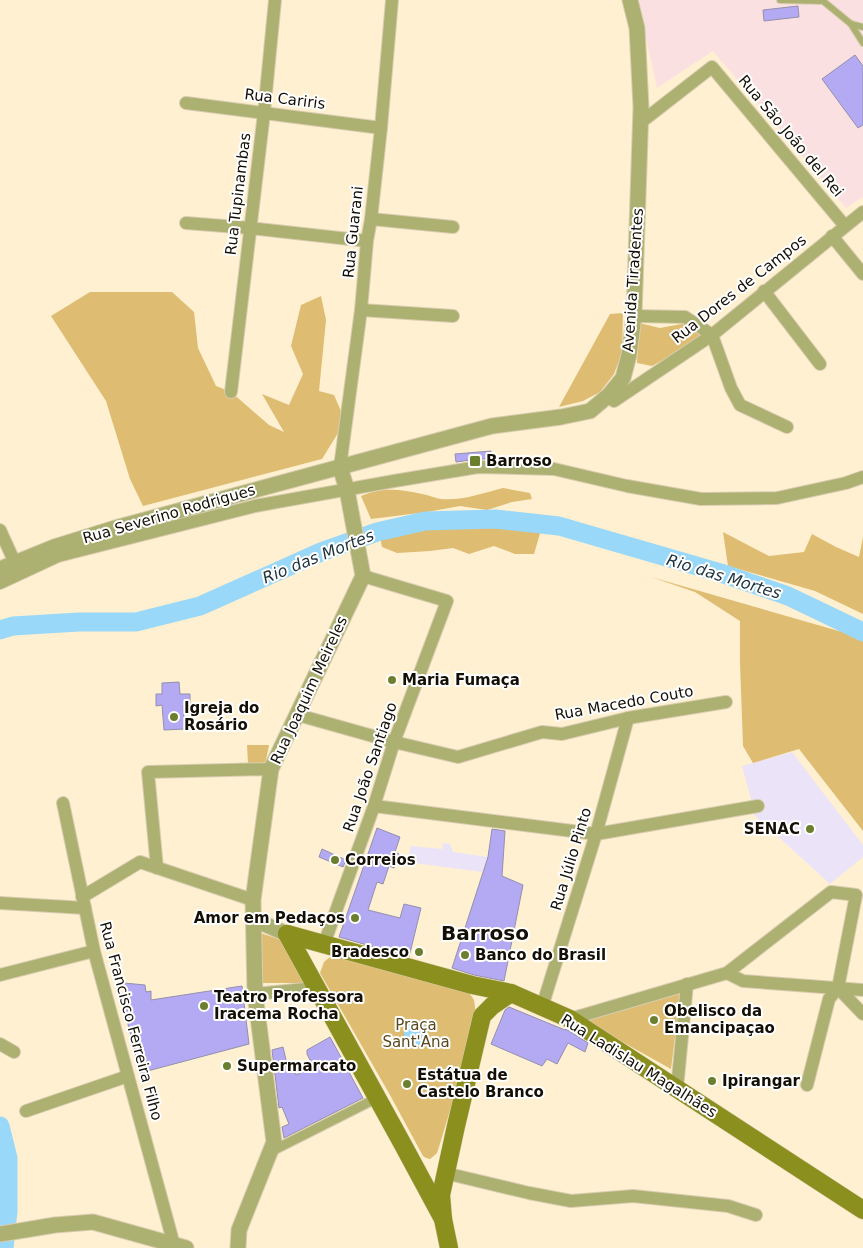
<svg xmlns="http://www.w3.org/2000/svg" width="863" height="1248" font-family="'DejaVu Sans',sans-serif">
<style>
.industrial{fill:#fbe0e1}
.education{fill:#ebe4f9}
.green{fill:#debc71}
.water{fill:#99d8f8}
.lines{fill:none;stroke-linecap:round;stroke-linejoin:round}
.river{stroke:#99d8f8;stroke-width:19}
.building{fill:#b4a9f3;stroke:#9390ad}
.service-casing{stroke:#d9ccb0;stroke-width:8}
.pedestrian-casing{stroke:#d9ccb0;stroke-width:11}
.minor-casing{stroke:#d9ccb0;stroke-width:14}
.tertiary-casing{stroke:#d9ccb0;stroke-width:17}
.secondary-casing{stroke:#d9ccb0;stroke-width:19}
.service{stroke:#acb171;stroke-width:6}
.pedestrian{stroke:#acb171;stroke-width:9}
.minor{stroke:#acb171;stroke-width:12}
.tertiary{stroke:#acb171;stroke-width:15}
.secondary{stroke:#8b8f1e;stroke-width:18}
.poi-dot{fill:#6b7f2f;stroke:#fff;stroke-width:2}
.labels{text-anchor:middle;stroke-width:4;stroke-linejoin:round;paint-order:stroke}
.street-label{font-size:15px;fill:#140f05;stroke:#fff}
.poi-label{font-size:15px;font-weight:bold;fill:#140f05;stroke:#fff;text-anchor:start}
.park-label{font-size:15px;fill:#5b481e;stroke:#fff}
.water-label{font-size:16px;font-style:italic;fill:#1d323c;stroke:#fff}
.district-label{font-size:20px;font-weight:bold;fill:#140f05;stroke:#fff}
</style>
<rect width="100%" height="100%" fill="#fff0d1"/>
<!-- industrial -->
<path class="industrial" d="M638 0H863V197L846 208 713 51 657 88Z"/>
<!-- education -->
<g class="education">
<path d="M792 752 863 845V857L830 884 752 813 751 799 742 766Z"/>
<path d="M443 843 450 844 453 852 488 857 482 872 407 862 411 846 442 849Z"/>
</g>
<!-- green -->
<g class="green">
<path d="M90 292H172L194 312 198 348 216 386 231 392 269 425 284 432 262 394 289 405 303 374 291 346 301 305 321 296 326 320 319 391 334 395 344 418 338 433 322 459 143 506 130 479 106 401 51 316Z"/>
<path d="M623 313 622 353 614 374 600 392 583 401 559 407 610 314Z"/>
<path d="M639 323 660 328 687 323 694 326 701 335 691 345 652 366 637 363Z"/>
<path d="M503 488 530 493 532 499 512 502 487 510 460 506 427 512 371 519 361 496C382 487 400 489 422 494 428 495 435 498 441 499 462 501 483 493 503 488Z"/>
<path d="M513 526 541 530 534 554H515L494 546 469 554 453 548 430 551 397 553 382 547 380 537 428 528Z"/>
<path d="M723 532 769 556 804 552 812 534 836 547 859 557 863 537V614L815 591 728 566Z"/>
<path d="M651 577 863 638V831L799 749 753 763 743 746 740 663V621L695 592Z"/>
<path d="M247 745H269L265 765 248 763Z"/>
<path d="M260 933 285 941 307 983H261Z"/>
<path d="M330 957H337L462 989 470 994 474 1000 476 1014 458 1084 439 1147 437 1153 430 1159 426 1158 423 1156 390 1095 320 973 324 962Z"/>
<path d="M681 989 671 1069 583 1020Z"/>
</g>
<!-- water -->
<circle class="water" cx="416" cy="1034" r="12"/>
<g class="lines">
<!-- river -->
<g class="river">
<path d="M0 630 13 626 79 622H136L200 606 321 552 377 532 425 521 495 519 559 526 721 573 788 596 863 632"/>
<path d="M0 1126 8 1158V1211L4 1248"/>
</g>
</g>
<!-- building -->
<g class="building">
<path d="M798 6 799 17 764 21 763 10Z"/>
<path d="M855 55 863 66V125L858 128 822 79Z"/>
<path d="M491 451 492 459H477L456 462 455 454Z"/>
<path d="M179 682 180 694H190V705L183 706 185 729 164 730 162 705 156 706V694H162V683Z"/>
<path d="M377 828 400 837 395 852 399 854 394 868 389 866 383 884 377 882 368 910 400 918 404 904 421 908 409 957 339 937Z"/>
<path d="M492 829 505 831 502 876 523 885 504 981 474 975 452 968 488 857Z"/>
<path d="M322 849 346 860 343 867 319 857Z"/>
<path d="M124 983 145 985 146 992 151 991V1000L242 986 249 1044 140 1073 123 1004H124Z"/>
<path d="M509 1007 565 1030 566 1029 588 1043 585 1052 568 1043 557 1064 547 1059 542 1066 491 1044 505 1010Z"/>
<path d="M330 1037 363 1098 284 1138 282 1127 289 1124 282 1107 279 1108 272 1050 283 1047 287 1064 294 1062 296 1075 313 1066 307 1054V1050Z"/>
</g>
<g class="lines">
<!-- service casing -->
<g class="service-casing">
<g id="service">
<path d="M780 0 823 1 851 24 863 27"/>
<path d="M851 24 863 43"/>
</g>
</g>
<!-- pedestrian casing -->
<g class="pedestrian-casing">
<path id="pedestrian" d="M270 1152 377 1098"/>
</g>
<!-- minor casing -->
<g class="minor-casing">
<g id="minor">
<path d="M186 103 381 128"/>
<path d="M640 123 712 67 845 226"/>
<path d="M371 219 453 227"/>
<path d="M186 223 250 228 367 241"/>
<path d="M832 236 863 274"/>
<path d="M764 291 820 364"/>
<path d="M361 310 453 316"/>
<path d="M634 316 685 317 712 335"/>
<path d="M712 335 731 388 740 405 787 427"/>
<path d="M231 392 264 113 275 0"/>
<path d="M609 395 614 401 712 335 863 212"/>
<path d="M340 467 361 310 367 241 371 219 381 128 392 0"/>
<path d="M0 530 15 563"/>
<path d="M0 583 58 556 255 506 394 481 478 467 554 469 627 486 701 499 777 498 846 483 863 477"/>
<path d="M298 715 394 742 458 757 542 732 562 734 628 718 726 702"/>
<path d="M63 803 94 951 174 1245"/>
<path d="M374 806 596 834 758 806"/>
<path d="M157 868 148 772 271 769"/>
<path d="M82 897 140 862 253 900"/>
<path d="M0 903 85 908"/>
<path d="M324 944 374 806 394 742 447 601 363 576"/>
<path d="M727 973 743 981 863 990"/>
<path d="M0 975 94 951"/>
<path d="M838 988 863 1014"/>
<path d="M255 994 316 988"/>
<path d="M542 1007 596 834 628 718"/>
<path d="M570 1019 727 973 831 892 856 895 838 988 829 999 807 1085"/>
<path d="M0 1044 14 1052"/>
<path d="M677 1089 687 984"/>
<path d="M26 1111 128 1076"/>
<path d="M445 1173 529 1193 571 1201 633 1196 728 1206 756 1215"/>
</g>
</g>
<!-- tertiary casing -->
<g class="tertiary-casing">
<g id="tertiary">
<path d="M0 569 54 547 115 528 340 467 492 426 561 417 590 411 609 395 623 378 629 355 634 316 641 107 637 28 630 0"/>
<path d="M253 919 287 934"/>
<path d="M0 1234 55 1225 93 1222 186 1248"/>
<path d="M238 1248 239 1230 274 1142 255 994 253 900 271 769 363 576 347 490 340 467"/>
</g>
</g>
<!-- secondary casing -->
<g class="secondary-casing">
<g id="secondary">
<path d="M287 934 472 985 511 993 570 1019 863 1210"/>
<path d="M287 934 402 1143 443 1219"/>
<path d="M449 1248 443 1219 441 1195 456 1126 482 1016 492 1006 511 993"/>
</g>
</g>
<!-- service -->
<use href="#service" class="service"/>
<!-- pedestrian -->
<use href="#pedestrian" class="pedestrian"/>
<!-- minor -->
<use href="#minor" class="minor"/>
<!-- tertiary -->
<use href="#tertiary" class="tertiary"/>
<!-- secondary -->
<use href="#secondary" class="secondary"/>
</g>
<!-- markers -->
<g class="poi-dot">
<rect x="469" y="455" width="12" height="12" rx="2.5"/>
<circle cx="392" cy="680" r="5"/>
<circle cx="174" cy="717" r="5"/>
<circle cx="810" cy="829" r="5"/>
<circle cx="335" cy="860" r="5"/>
<circle cx="355" cy="918" r="5"/>
<circle cx="419" cy="952" r="5"/>
<circle cx="465" cy="955" r="5"/>
<circle cx="204" cy="1006" r="5"/>
<circle cx="654" cy="1020" r="5"/>
<circle cx="227" cy="1066" r="5"/>
<circle cx="712" cy="1081" r="5"/>
<circle cx="407" cy="1084" r="5"/>
</g>
<g class="labels">
<!-- street labels -->
<g class="street-label">
<text transform="translate(285 99) rotate(7)" y="5">Rua Cariris</text>
<text transform="translate(791 136) rotate(50)" y="5">Rua São João del Rei</text>
<text transform="translate(238 194) rotate(-83)" y="5">Rua Tupinambas</text>
<text transform="translate(353 232) rotate(-84)" y="5">Rua Guarani</text>
<text transform="translate(633 280) rotate(-86)" y="5">Avenida Tiradentes</text>
<text transform="translate(739 289) rotate(-38)" y="5">Rua Dores de Campos</text>
<text transform="translate(169 514) rotate(-16)" y="5">Rua Severino Rodrigues</text>
<text transform="translate(309 690) rotate(-65)" y="5">Rua Joaquim Meireles</text>
<text transform="translate(624 703) rotate(-10)" y="5">Rua Macedo Couto</text>
<text transform="translate(370 767) rotate(-71)" y="5">Rua João Santiago</text>
<text transform="translate(571 859) rotate(-73)" y="5">Rua Júlio Pinto</text>
<text transform="translate(131 1021) rotate(75)" y="5">Rua Francisco Ferreira Filho</text>
<text transform="translate(639 1066) rotate(32)" y="5">Rua Ladislau Magalhães</text>
</g>
<!-- poi labels -->
<g class="poi-label">
<text x="486" y="466">Barroso</text>
<text x="402" y="685">Maria Fumaça</text>
<text x="184" y="713">Igreja do<tspan x="184" dy="17">Rosário</tspan></text>
<text x="800" y="834" text-anchor="end">SENAC</text>
<text x="345" y="865">Correios</text>
<text x="345" y="923" text-anchor="end">Amor em Pedaços</text>
<text x="409" y="957" text-anchor="end">Bradesco</text>
<text x="475" y="960">Banco do Brasil</text>
<text x="214" y="1002">Teatro Professora<tspan x="214" dy="17">Iracema Rocha</tspan></text>
<text x="664" y="1016">Obelisco da<tspan x="664" dy="17">Emancipaçao</tspan></text>
<text x="237" y="1071">Supermarcato</text>
<text x="417" y="1080">Estátua de<tspan x="417" dy="17">Castelo Branco</tspan></text>
<text x="722" y="1086">Ipirangar</text>
</g>
<!-- park labels -->
<g class="park-label">
<text x="416" y="1030">Praça<tspan x="416" dy="17">Sant'Ana</tspan></text>
</g>
<!-- water labels -->
<g class="water-label">
<text transform="translate(318 556) rotate(-22)" y="6">Rio das Mortes</text>
<text transform="translate(724 576) rotate(17)" y="6">Rio das Mortes</text>
</g>
<!-- district labels -->
<g class="district-label">
<text x="485" y="940">Barroso</text>
</g>
</g>
</svg>
